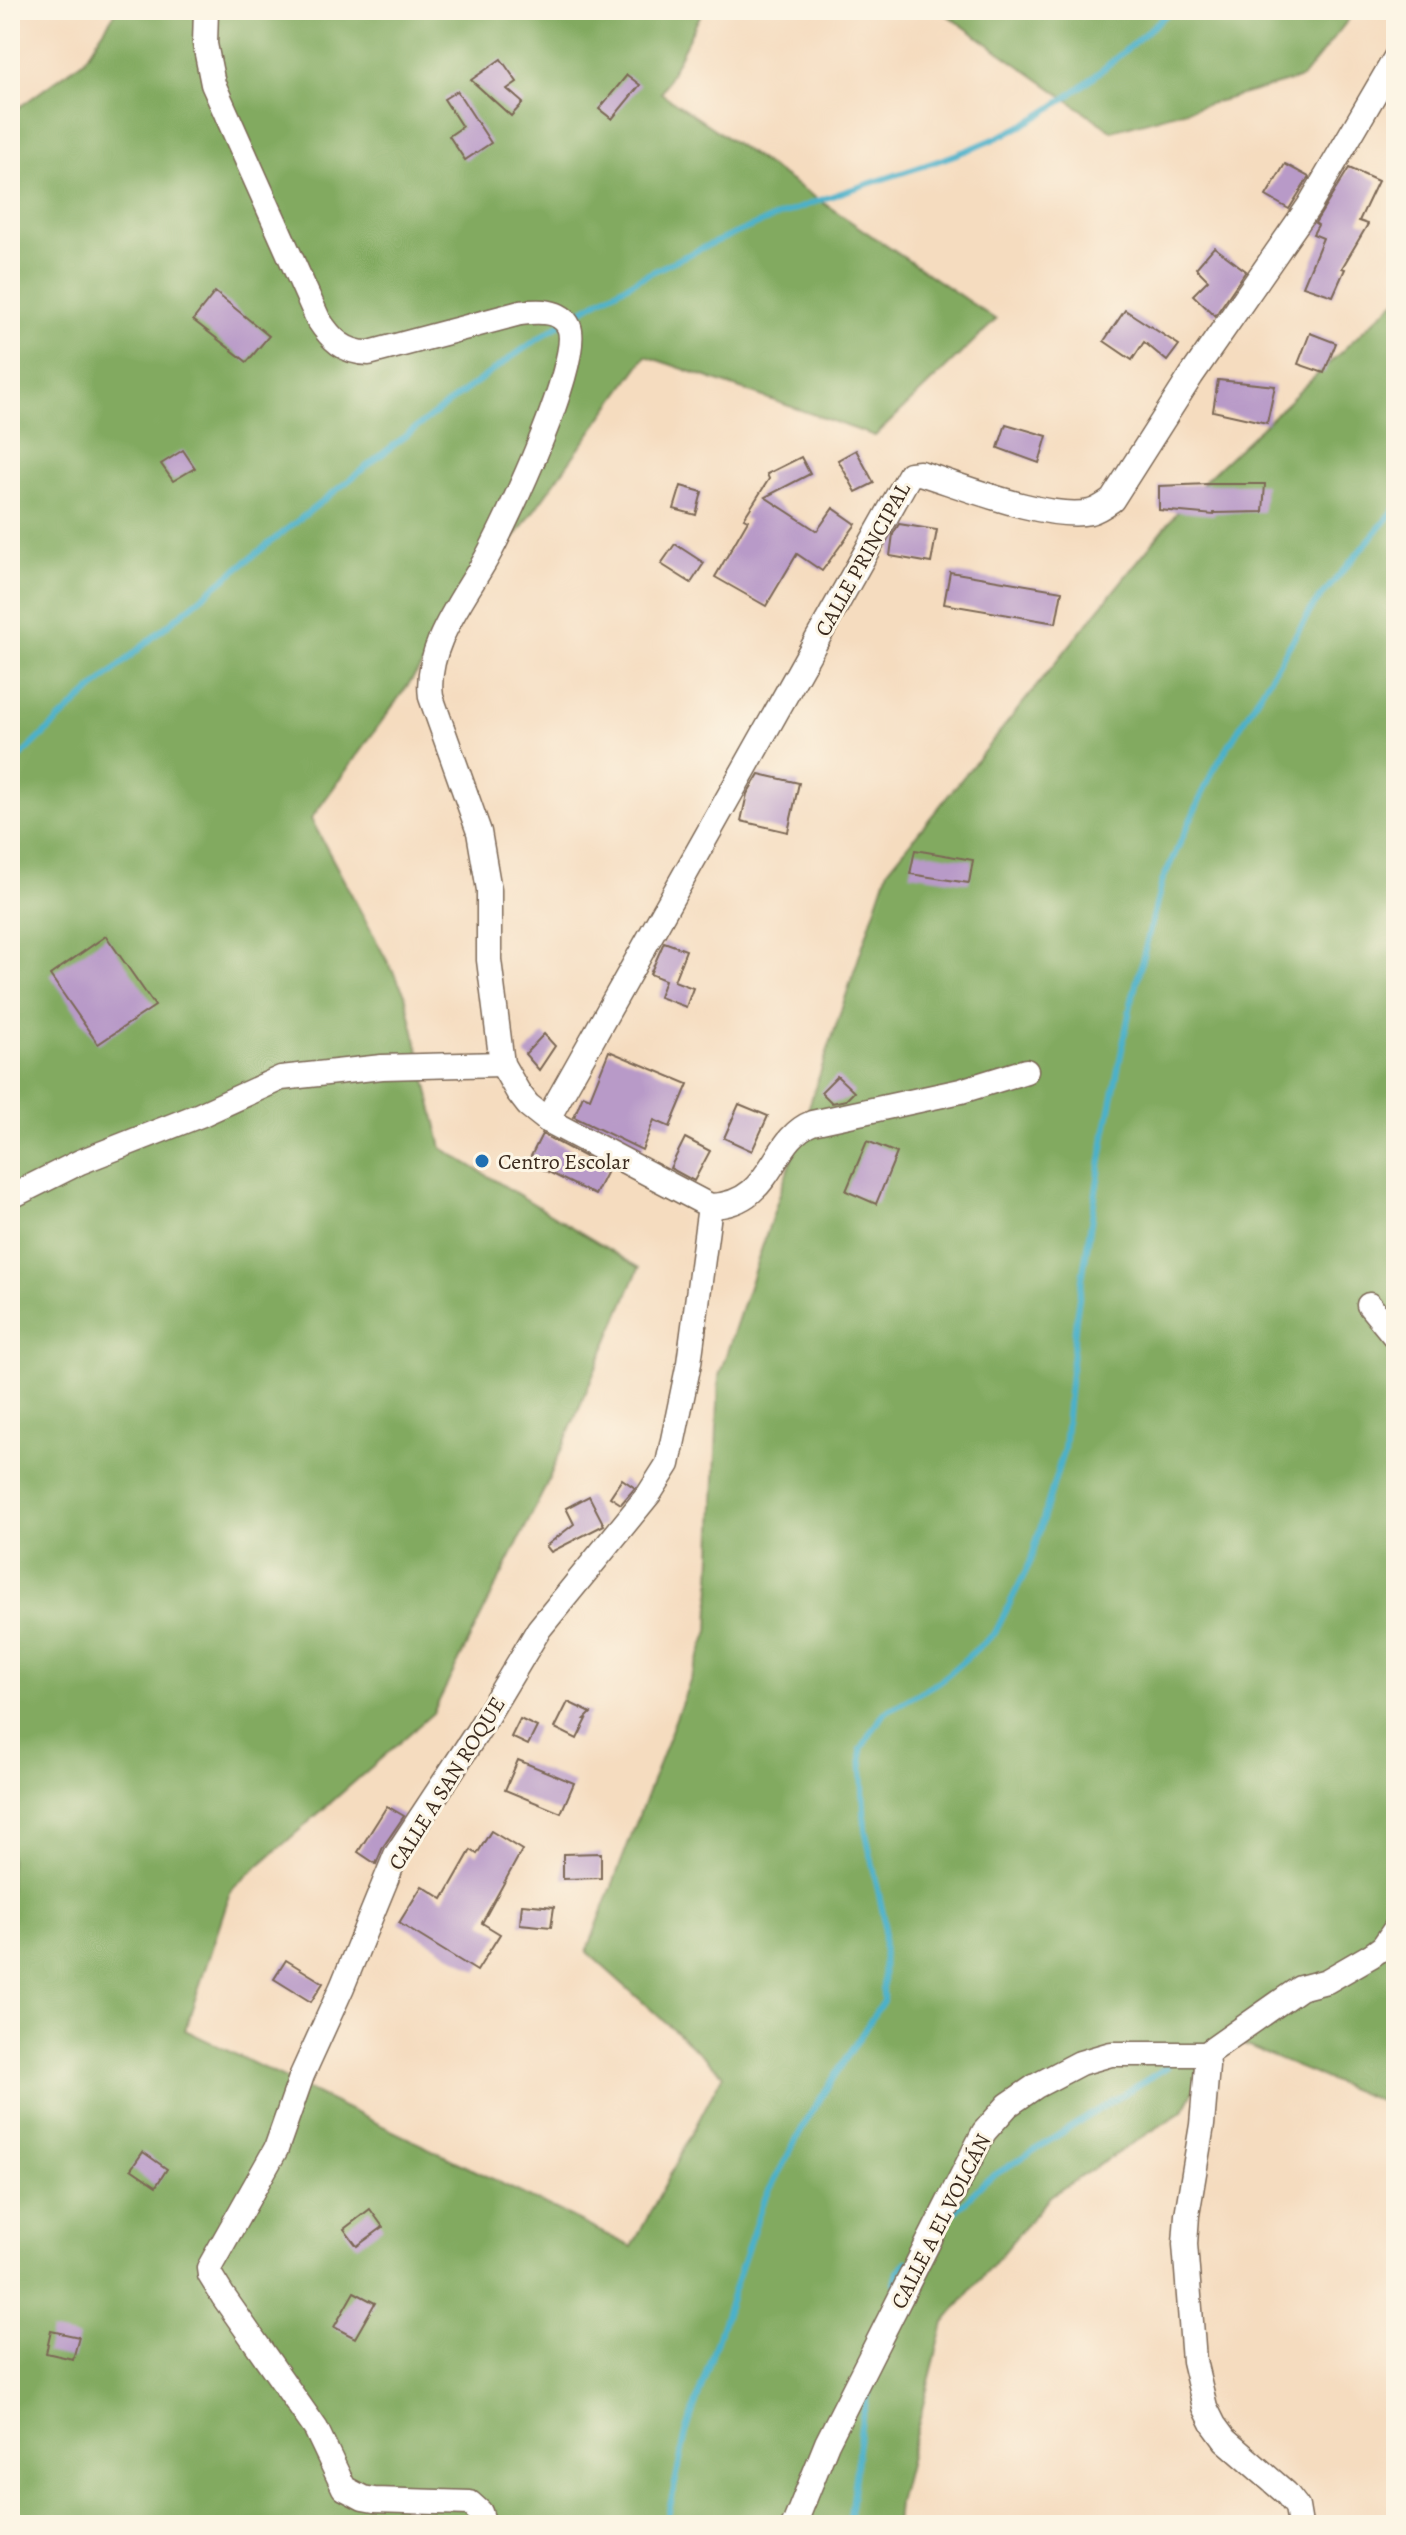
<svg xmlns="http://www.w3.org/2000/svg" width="1406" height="2535" font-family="Alegreya,serif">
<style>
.forest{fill:#82aa60;stroke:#5e6a3f;stroke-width:2}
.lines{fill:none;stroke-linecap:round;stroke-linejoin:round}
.stream{stroke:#4bb1ca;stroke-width:6}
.building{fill:#b89ac8}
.minor-casing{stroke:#7c6856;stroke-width:27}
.minor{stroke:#fff;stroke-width:24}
.poi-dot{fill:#1f6fb2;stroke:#fcf5e5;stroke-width:3}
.labels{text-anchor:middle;stroke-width:6;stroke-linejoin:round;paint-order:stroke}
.street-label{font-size:22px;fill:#3b2a1e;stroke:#fcf5e5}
.poi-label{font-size:22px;fill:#3b2a1e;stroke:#fcf5e5;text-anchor:start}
</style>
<rect width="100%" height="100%" fill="#fcf5e5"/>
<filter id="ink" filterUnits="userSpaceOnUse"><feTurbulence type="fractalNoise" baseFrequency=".0125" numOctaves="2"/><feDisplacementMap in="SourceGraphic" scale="16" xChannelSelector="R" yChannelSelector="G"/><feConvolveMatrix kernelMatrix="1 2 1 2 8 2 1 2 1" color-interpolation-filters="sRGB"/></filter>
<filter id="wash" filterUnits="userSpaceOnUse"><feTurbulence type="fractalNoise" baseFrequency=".006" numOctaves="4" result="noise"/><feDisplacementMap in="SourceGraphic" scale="32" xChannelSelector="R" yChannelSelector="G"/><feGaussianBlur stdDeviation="1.8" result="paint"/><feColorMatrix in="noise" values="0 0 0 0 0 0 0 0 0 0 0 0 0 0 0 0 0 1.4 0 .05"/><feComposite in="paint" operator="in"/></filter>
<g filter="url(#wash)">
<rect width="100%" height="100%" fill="#f5dcbf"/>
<!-- forest -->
<g class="forest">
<path d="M117 10H703L661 93 996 320 875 436 646 356 311 819 405 994 442 1148 639 1268 544 1490 433 1713 231 1890 185 2030 632 2247 723 2074 587 1952 709 1631 719 1376 888 870 1196 489 1396 300V2108L1222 2036 1183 2111 1049 2197 944 2323 898 2503 896 2525H10V114L84 60Z"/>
<path d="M940 10H1356L1302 78 1112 131Z"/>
</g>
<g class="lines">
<!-- stream -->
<g class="stream">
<path d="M571 317C650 269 732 232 818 201 886 176 959 159 1023 125 1079 95 1124 50 1172 10"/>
<path d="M10 767C103 674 207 592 310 511 391 447 472 382 559 325"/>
<path d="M956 2211 985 2181 1167 2067"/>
<path d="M895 2283 898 2271 907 2262"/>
<path d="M666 2525 686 2433 763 2202 809 2116 883 2001 884 1918 865 1829 861 1749 884 1713 940 1681 995 1633 1030 1563 1064 1449 1076 1317 1105 1135 1131 1004 1162 882 1212 773 1314 605 1396 508"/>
<path d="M849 2525 862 2418 873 2376"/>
</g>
</g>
<g id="blocks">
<!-- building -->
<g class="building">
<path d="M501 59 517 82 507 89 523 103 511 116 471 80Z"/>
<path d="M627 75 640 85 612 119 599 109Z"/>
<path d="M457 91 491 143 465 160 449 136 462 127 444 99Z"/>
<path d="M1285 164 1309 177 1289 209 1266 196Z"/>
<path d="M1349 168 1378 181 1359 221 1368 224 1342 268 1345 269 1333 296 1303 286 1323 238 1313 234 1318 225 1315 223Z"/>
<path d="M1214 247 1246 271 1215 316 1193 295 1208 280 1196 268Z"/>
<path d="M215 292 269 336 247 362 193 320Z"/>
<path d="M1125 310 1179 345 1167 361 1144 342 1132 360 1104 341Z"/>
<path d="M1310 333 1336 343 1324 373 1298 364Z"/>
<path d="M1218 380 1275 386 1267 423 1213 411Z"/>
<path d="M1006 424 1047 436 1039 463 998 448Z"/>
<path d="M183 450 195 468 173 481 161 464Z"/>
<path d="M856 450 874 483 856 492 838 460Z"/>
<path d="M801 457 810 474 765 497 817 531 833 508 856 524 822 571 797 554 766 606 715 577 748 520 744 518 769 479 767 474Z"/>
<path d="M1209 484H1265L1263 512 1214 513V515L1159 510V486Z"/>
<path d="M681 486 702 492 696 515 674 509Z"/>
<path d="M899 524 937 530 931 563 890 556 893 534Z"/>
<path d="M675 544 704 563 691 583 661 564Z"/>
<path d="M950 572 1062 591 1056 623 944 604Z"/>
<path d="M759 774 799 783 788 832 741 821 747 794Z"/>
<path d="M915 850 973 860 969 883 910 874Z"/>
<path d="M106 936 155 1006 98 1044 50 975Z"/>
<path d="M664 942 686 950 674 981 693 988 686 1007 659 997 665 980 650 974Z"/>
<path d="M544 1034 555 1046 539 1070 525 1054Z"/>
<path d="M609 1051 688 1084 670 1127 654 1120 642 1150 574 1117 583 1095 590 1098Z"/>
<path d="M837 1076 854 1092 846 1100 832 1103 821 1092Z"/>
<path d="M739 1104 768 1116 752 1151 724 1138Z"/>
<path d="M542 1134 608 1169 595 1195 528 1162Z"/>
<path d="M685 1138 710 1151 694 1181 670 1168Z"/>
<path d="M867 1141 897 1153 876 1204 846 1191Z"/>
<path d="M622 1479 635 1488 621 1504 610 1497Z"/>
<path d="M589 1496 604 1525 551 1552 546 1546 574 1524 566 1508Z"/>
<path d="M568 1702 591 1713 585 1719H587L577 1739 555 1728Z"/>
<path d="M520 1719 537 1727 528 1745 511 1737Z"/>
<path d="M518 1760 574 1783 561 1813 505 1790Z"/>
<path d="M387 1806 404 1816 383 1847 376 1864 358 1852Z"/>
<path d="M491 1831 522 1850 482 1923 500 1934 477 1971 399 1923 422 1886 443 1899 471 1850 477 1854Z"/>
<path d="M601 1853V1878L563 1879V1854Z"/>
<path d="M522 1904 554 1907 551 1927 520 1924Z"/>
<path d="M286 1960 323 1983 311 2002 274 1979Z"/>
<path d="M143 2152 167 2169 156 2186 131 2169Z"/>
<path d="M370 2209 383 2227 357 2246 344 2229Z"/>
<path d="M354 2292 375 2303 355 2338 334 2327Z"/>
<path d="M51 2331 79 2337 73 2359 46 2353Z"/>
</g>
</g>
</g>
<g filter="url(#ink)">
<use href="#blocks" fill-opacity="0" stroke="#7c6856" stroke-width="2"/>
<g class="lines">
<!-- minor casing -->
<g class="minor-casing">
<g id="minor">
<path d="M206 10 205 44 213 84 318 319C331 339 344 353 369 353L520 313C537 311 561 309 569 327 583 360 506 523 486 559 463 600 424 647 431 697L479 832 489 890V960L502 1064 518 1092 528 1105 547 1120 710 1206 689 1363 668 1464 649 1494 539 1629 478 1731 396 1855 342 1987 302 2075 276 2149 209 2268 210 2275 223 2296 316 2429 344 2488 363 2498 374 2500 470 2503 480 2512 484 2525"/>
<path d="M547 1120 910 474 920 473C962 486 1048 521 1090 512 1098 510 1105 505 1112 500L1191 376 1309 206 1396 57"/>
<path d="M10 1197 80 1162 200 1115 281 1078 382 1067 502 1064"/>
<path d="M710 1206C774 1205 770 1139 812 1123L961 1091 1026 1071"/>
<path d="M1369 1305 1396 1338"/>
<path d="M1206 2054 1207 2066 1202 2125 1187 2215 1185 2244 1194 2361 1205 2407 1214 2425 1225 2440 1286 2493 1297 2507 1300 2525"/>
<path d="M794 2525 827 2443 984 2132 1008 2105 1036 2086 1080 2063 1111 2054H1206L1300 1988 1327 1981 1372 1955 1383 1947 1396 1928"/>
</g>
</g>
<!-- minor -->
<use href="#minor" class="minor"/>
</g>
</g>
<!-- markers -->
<circle class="poi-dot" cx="482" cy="1161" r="8"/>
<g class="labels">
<!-- street labels -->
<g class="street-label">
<text transform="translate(862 559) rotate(-61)" y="8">CALLE PRINCIPAL</text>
<text transform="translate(446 1783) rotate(-58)" y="8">CALLE A SAN ROQUE</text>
<text transform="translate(940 2221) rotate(-63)" y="8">CALLE A EL VOLCÁN</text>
</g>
<!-- poi labels -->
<g class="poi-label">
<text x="498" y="1169">Centro Escolar</text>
</g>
</g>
<!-- margin -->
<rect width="1406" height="2535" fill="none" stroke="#fcf5e5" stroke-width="40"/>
</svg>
